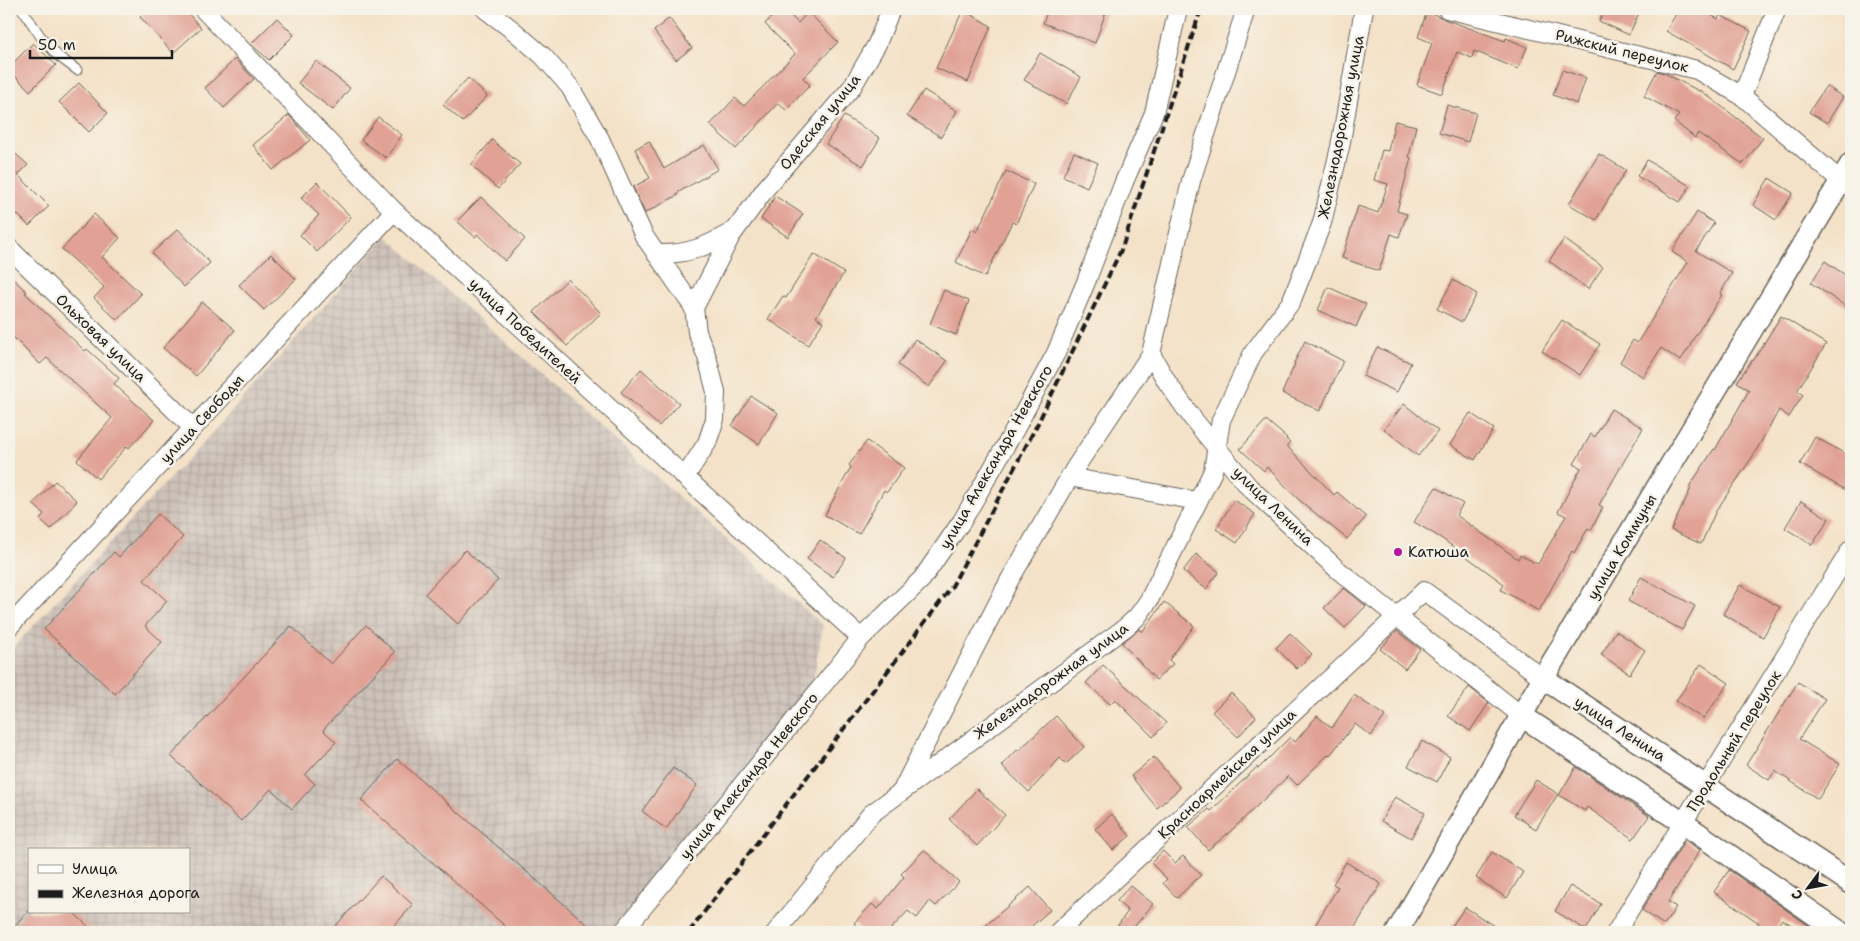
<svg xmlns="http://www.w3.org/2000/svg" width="1860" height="941" font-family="'Shantell Sans',sans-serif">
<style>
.industrial{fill:url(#industrial-grid);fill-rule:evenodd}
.building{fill:#e1a195}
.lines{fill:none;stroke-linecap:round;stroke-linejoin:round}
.service-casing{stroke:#686158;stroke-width:11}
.minor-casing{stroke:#686158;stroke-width:20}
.tertiary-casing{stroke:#686158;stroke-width:24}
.service{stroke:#fff;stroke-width:9}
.minor{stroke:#fff;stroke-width:18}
.tertiary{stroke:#fff;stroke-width:21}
.rail{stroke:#1c1c1c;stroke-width:4;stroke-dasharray:8 4;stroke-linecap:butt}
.poi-dot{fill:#b5179e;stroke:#f7f3e8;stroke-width:2}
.labels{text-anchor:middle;stroke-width:5;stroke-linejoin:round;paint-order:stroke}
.street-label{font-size:15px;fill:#1c1c1c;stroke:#f7f3e8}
.poi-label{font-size:15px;fill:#1c1c1c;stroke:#f7f3e8;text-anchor:start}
</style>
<defs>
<pattern id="industrial-grid" width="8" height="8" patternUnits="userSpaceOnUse" patternTransform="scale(1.25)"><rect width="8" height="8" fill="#cdc2b9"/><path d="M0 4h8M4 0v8" fill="none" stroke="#afa69e"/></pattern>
</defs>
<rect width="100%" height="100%" fill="#f7f3e8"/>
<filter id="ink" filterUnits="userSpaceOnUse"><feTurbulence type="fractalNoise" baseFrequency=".02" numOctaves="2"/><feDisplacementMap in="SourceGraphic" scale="10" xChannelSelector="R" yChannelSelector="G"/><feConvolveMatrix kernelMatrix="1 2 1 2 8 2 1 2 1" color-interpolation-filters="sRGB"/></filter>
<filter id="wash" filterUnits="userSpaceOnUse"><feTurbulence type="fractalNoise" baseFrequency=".0096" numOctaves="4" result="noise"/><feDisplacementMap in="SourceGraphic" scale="20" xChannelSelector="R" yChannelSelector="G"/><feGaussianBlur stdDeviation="1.12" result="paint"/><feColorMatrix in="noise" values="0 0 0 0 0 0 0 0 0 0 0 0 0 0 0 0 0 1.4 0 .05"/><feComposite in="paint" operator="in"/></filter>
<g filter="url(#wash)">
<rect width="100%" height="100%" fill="#f4e2c8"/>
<!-- industrial -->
<path class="industrial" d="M386 236 823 625 812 687 665 873 610 932H9V652L223 421ZM29 850H189V912H29Z"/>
<g id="blocks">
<!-- building -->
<g class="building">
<path d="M148 9H184L201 28 173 53 140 17Z"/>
<path d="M779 9H784L798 23 808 12 838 42 803 78 810 85 786 110 778 103 736 149 710 125 735 98 744 106 795 54 765 24Z"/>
<path d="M1048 9H1107L1095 43 1043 23Z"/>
<path d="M1605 9H1641L1629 35 1599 21Z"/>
<path d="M1679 9H1700L1718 19 1720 15 1751 31 1733 69 1666 31Z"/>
<path d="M963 10 991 26 968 82 936 68Z"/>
<path d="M1427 11 1444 19 1505 41 1506 38 1527 47 1518 69 1474 51 1472 58 1457 52 1442 94 1417 85 1432 43 1418 37Z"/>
<path d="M277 18 294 35 269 60 251 44Z"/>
<path d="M669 18 692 48 676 60 654 31Z"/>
<path d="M33 43 56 65 30 91 9 70V67Z"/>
<path d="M1040 53 1081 77 1066 104 1024 80Z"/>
<path d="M235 59 254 79 224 108 205 88Z"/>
<path d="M316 61 350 88 333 110 298 83Z"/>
<path d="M1562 70 1586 78 1577 104 1553 95Z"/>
<path d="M1657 71 1664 73 1699 91 1700 90 1763 138 1743 164 1698 133 1695 138 1674 121 1679 115 1644 96Z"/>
<path d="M468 78 487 96 463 122 443 105Z"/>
<path d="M79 83 108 113 89 132 59 102Z"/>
<path d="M1826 86 1843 97 1827 123 1809 112Z"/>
<path d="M924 90 957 111 941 137 907 116Z"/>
<path d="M1447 105 1476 113 1468 142 1439 133Z"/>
<path d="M289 115 310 140 273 170 253 145Z"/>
<path d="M844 116 880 138 863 166 826 144Z"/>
<path d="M378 117 402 135 386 158 361 140Z"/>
<path d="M1395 121 1416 126 1409 157 1411 158 1397 211 1407 214 1399 237 1391 234 1379 271 1342 258 1358 206 1378 213 1388 184 1374 180 1382 150 1388 151Z"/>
<path d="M492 140 520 164 498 189 471 165Z"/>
<path d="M649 141 664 169 704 145 718 169 677 193 678 195 645 213 633 187 650 178 635 149Z"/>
<path d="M9 148 28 165 18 175 49 206 29 226 9 206Z"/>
<path d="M1074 152 1098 163 1087 187 1063 176Z"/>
<path d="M1599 154 1626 170 1596 220 1569 204Z"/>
<path d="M1647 160 1690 186 1680 202 1637 176Z"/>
<path d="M1006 171 1034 184 1016 224 1012 222 985 277 956 262 972 229 977 232Z"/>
<path d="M1769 178 1793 193 1776 220 1753 205Z"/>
<path d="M317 182 351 217 317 252 300 235 319 215 301 198Z"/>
<path d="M775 196 803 214 788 237 761 219Z"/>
<path d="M481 197 525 239 505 261 477 234 475 237 457 221Z"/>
<path d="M1697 212 1714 223 1696 251 1732 273 1720 294 1722 295 1690 344 1691 345 1680 361 1661 348 1643 377 1620 362 1633 340 1637 343 1688 262 1672 252Z"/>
<path d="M94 214 120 238 102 257 141 294 117 320 94 298 104 287 62 249Z"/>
<path d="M178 229 210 263 184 287 152 253Z"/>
<path d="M1564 239 1603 267 1588 289 1549 261Z"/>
<path d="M271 254 296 279 264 310 239 285Z"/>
<path d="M814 254 844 273 816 317 823 322 808 345 768 319 783 296 786 298Z"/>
<path d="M1825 261 1851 279V310L1811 283Z"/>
<path d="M9 275 27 292 25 293 85 351 87 349 119 378 114 384 154 420 129 448 127 446 98 479 77 460 112 418 47 358 40 364 9 333Z"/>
<path d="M568 279 601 313 567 346 534 312Z"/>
<path d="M1453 280 1477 294 1462 322 1437 309Z"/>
<path d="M1328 287 1366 304 1356 327 1318 310Z"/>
<path d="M944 290 969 301 956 335 930 324Z"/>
<path d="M202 302 235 330 196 376 163 348Z"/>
<path d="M1781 316 1826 344 1797 391 1803 395 1789 417 1779 410 1753 456 1716 511 1701 544 1671 530 1691 488 1689 487 1714 449 1715 450 1749 390 1737 382 1752 360 1753 361Z"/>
<path d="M1562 320 1600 344 1580 375 1542 351Z"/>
<path d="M915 339 947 361 929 387 898 365Z"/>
<path d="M1305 341 1343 361 1320 411 1282 393 1295 364 1294 363Z"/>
<path d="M1377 347 1411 363 1397 392 1363 376Z"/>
<path d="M641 369 679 403 659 426 621 392Z"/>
<path d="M751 396 778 413 759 444 732 426Z"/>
<path d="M1404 404 1438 431 1418 456 1384 429Z"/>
<path d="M1611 409 1643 428 1599 505 1603 507 1591 530 1588 528 1574 553 1572 551 1539 611 1501 590 1504 584 1441 538 1414 522 1436 487 1463 504 1456 515 1518 559 1520 555 1538 564 1566 516 1558 512 1581 468 1574 464 1591 434 1595 437Z"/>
<path d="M1470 413 1494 429 1475 460 1450 445Z"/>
<path d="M1266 420 1287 438 1286 439 1290 442 1287 446 1334 495 1337 492 1366 517 1347 539 1298 499 1267 467 1264 471 1240 449Z"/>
<path d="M1815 437 1851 457V493L1800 464Z"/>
<path d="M867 441 904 468 887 492 884 490 859 534 825 515 851 467 849 465Z"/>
<path d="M55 481 77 501 51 529 40 519 44 514 33 504Z"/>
<path d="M1234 500 1255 514 1237 543 1216 529Z"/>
<path d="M1801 501 1829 519 1812 545 1785 528Z"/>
<path d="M158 514 183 537 144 580 167 601 145 626 162 642 115 694 44 629 114 552 119 557Z"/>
<path d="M820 540 846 558 833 577 807 559Z"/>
<path d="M465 550 498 580 458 624 425 594Z"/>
<path d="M1196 554 1219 572 1206 589 1183 571Z"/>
<path d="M1641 577 1695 606 1682 630 1628 601Z"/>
<path d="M1740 585 1780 607 1763 637 1723 614Z"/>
<path d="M1344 588 1366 606 1345 628 1324 608Z"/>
<path d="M1164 602 1194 626 1169 660 1173 664 1156 680 1122 643 1139 629 1142 632Z"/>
<path d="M366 625 395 652 323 730 336 742 305 775 315 784 292 809 271 789 241 821 171 756 291 626 331 664Z"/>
<path d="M1397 631 1420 649 1405 669 1380 649Z"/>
<path d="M1616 631 1645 650 1630 674 1601 655Z"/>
<path d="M1290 633 1312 654 1297 669 1276 648Z"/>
<path d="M1701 664 1729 683 1703 719 1676 701Z"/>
<path d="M1103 665 1166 723 1153 737 1115 699 1110 704 1086 683Z"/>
<path d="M1798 682 1825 699 1799 739 1840 764 1818 799 1775 771 1769 780 1746 765Z"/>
<path d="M1469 687 1489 703 1470 731 1448 716Z"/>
<path d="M1231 693 1256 717 1238 737 1212 712Z"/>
<path d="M1354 695 1385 716 1371 736 1355 724 1330 755 1329 754 1297 785 1288 776 1233 829 1208 850 1188 827 1209 809 1211 811 1257 767 1258 769 1290 737 1295 742 1317 716 1332 728Z"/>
<path d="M1056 716 1084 747 1066 764 1060 758 1029 792 1002 766 1017 750 1018 751Z"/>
<path d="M1422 741 1450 757 1437 782 1408 766Z"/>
<path d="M1154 757 1180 788 1157 808 1131 776Z"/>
<path d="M397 759 596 932H512L361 800Z"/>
<path d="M1576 767 1649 816 1633 839 1587 807 1585 811 1559 795Z"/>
<path d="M673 768 697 785 666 829 642 811Z"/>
<path d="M1536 780 1558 794 1536 829 1514 815Z"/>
<path d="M977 789 1005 815 977 846 949 819Z"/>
<path d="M1395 797 1425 813 1411 838 1381 821Z"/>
<path d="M1112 814 1130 836 1113 850 1095 829Z"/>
<path d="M1685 840 1700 850 1668 902 1676 907 1664 925 1642 910Z"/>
<path d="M924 850 959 882 936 906 930 901 917 918 908 911 888 932H863L854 923 872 904 878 909 904 877 901 874Z"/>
<path d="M1163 851 1175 863 1183 856 1201 875 1177 898 1163 883 1167 879 1151 863Z"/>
<path d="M1492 852 1523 872 1507 898 1476 878Z"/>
<path d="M1346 862 1381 884 1352 932H1311L1338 887 1333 884Z"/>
<path d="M1729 870 1818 932H1802L1782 919 1773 932H1766L1756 926 1759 923 1714 892Z"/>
<path d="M381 876 413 905 388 932H330Z"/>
<path d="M1130 885 1153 904 1130 932H1113L1128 911 1117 901Z"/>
<path d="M1570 886 1601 904 1586 930 1555 911Z"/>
<path d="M1030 887 1050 910 1025 932H978Z"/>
<path d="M1465 907 1503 932H1448Z"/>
<path d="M27 912H73L94 932H9Z"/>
</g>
</g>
</g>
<g filter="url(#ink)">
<use href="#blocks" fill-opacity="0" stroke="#686158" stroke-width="1"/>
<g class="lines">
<!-- service casing -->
<g class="service-casing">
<path id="service" d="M22 9 41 37 58 56 77 70"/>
</g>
<!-- minor casing -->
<g class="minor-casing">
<g id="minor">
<path d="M203 9 394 211 861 638"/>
<path d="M485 9 514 31 543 56 570 87 600 139 644 236 694 308"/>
<path d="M1447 9 1697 70 1742 96 1841 181 1851 185"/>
<path d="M1742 96 1777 9"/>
<path d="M9 248 193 428"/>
<path d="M656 254C689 255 708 246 735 230"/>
<path d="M1151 354 1167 382 1193 419 1249 487 1338 570 1522 716"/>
<path d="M685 477 707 443 715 419 716 392 707 357 697 332 694 308 731 236 766 188 852 87 877 44 891 9"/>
<path d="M1069 477 1197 501"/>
<path d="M9 627 394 211"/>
<path d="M904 786 1009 581 1075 468 1151 354 1191 181 1246 9"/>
<path d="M623 932 861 638 922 579 962 521 1014 431 1056 353 1086 282 1124 182 1154 113 1178 9"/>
<path d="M776 932 871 814 1126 627 1137 617 1149 600 1213 471 1221 420 1253 353 1291 302 1322 223 1340 147 1364 9"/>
<path d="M1058 932 1424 591 1543 678"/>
<path d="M1616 932 1851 549"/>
</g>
</g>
<!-- tertiary casing -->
<g class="tertiary-casing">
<g id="tertiary">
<path d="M1543 678 1851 883"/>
<path d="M1522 716 1683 823 1840 932"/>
<path d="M1397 932 1543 678 1851 164"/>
</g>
</g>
<!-- service -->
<use href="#service" class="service"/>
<!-- minor -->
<use href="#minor" class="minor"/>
<!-- tertiary -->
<use href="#tertiary" class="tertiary"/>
<!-- rail -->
<path class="rail" d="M689 932 951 588 1038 423 1122 248 1201 9"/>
</g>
</g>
<!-- markers -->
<circle class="poi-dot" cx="1398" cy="552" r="5"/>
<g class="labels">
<!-- street labels -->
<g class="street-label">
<text transform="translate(1622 51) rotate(14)" y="5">Рижский переулок</text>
<text transform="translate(820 122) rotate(-51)" y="5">Одесская улица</text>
<text transform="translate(1341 127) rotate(-79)" y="5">Железнодорожная улица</text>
<text transform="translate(525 331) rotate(43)" y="5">улица Победителей</text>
<text transform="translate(101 338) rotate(44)" y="5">Ольховая улица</text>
<text transform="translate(202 419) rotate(-47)" y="5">улица Свободы</text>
<text transform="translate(996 457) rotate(-60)" y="5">улица Александра Невского</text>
<text transform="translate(1273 506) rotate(44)" y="5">улица Ленина</text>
<text transform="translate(1622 547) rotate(-59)" y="5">улица Коммуны</text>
<text transform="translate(1051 681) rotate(-36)" y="5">Железнодорожная улица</text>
<text transform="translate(1620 729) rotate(33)" y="5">улица Ленина</text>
<text transform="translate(1734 741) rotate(-58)" y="5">Продольный переулок</text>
<text transform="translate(1227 774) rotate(-43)" y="5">Красноармейская улица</text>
<text transform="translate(749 776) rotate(-51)" y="5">улица Александра Невского</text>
</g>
<!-- poi labels -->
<g class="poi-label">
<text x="1408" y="557">Катюша</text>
</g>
</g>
<!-- margin -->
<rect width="1860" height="941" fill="none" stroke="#f7f3e8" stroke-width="30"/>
<!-- legend -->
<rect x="28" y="848" width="162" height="65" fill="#f7f3e8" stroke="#9f9d96"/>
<rect x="38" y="865" width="25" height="8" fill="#ffffff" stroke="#9f9d96"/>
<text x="72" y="874" font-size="15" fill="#1c1c1c">Улица</text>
<rect x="38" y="890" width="25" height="8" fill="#1c1c1c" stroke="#9f9d96"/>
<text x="72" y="898" font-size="15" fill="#1c1c1c">Железная дорога</text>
<!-- north arrow -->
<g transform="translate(1808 888) rotate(238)" stroke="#f7f3e8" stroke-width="4" paint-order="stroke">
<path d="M0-4L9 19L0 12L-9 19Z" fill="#1c1c1c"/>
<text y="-8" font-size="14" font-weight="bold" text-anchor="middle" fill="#1c1c1c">С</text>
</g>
<!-- scale -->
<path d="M30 50v8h142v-8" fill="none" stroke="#1c1c1c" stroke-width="2.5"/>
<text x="38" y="50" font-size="15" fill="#1c1c1c" stroke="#f7f3e8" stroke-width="4" paint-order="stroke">50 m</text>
</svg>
